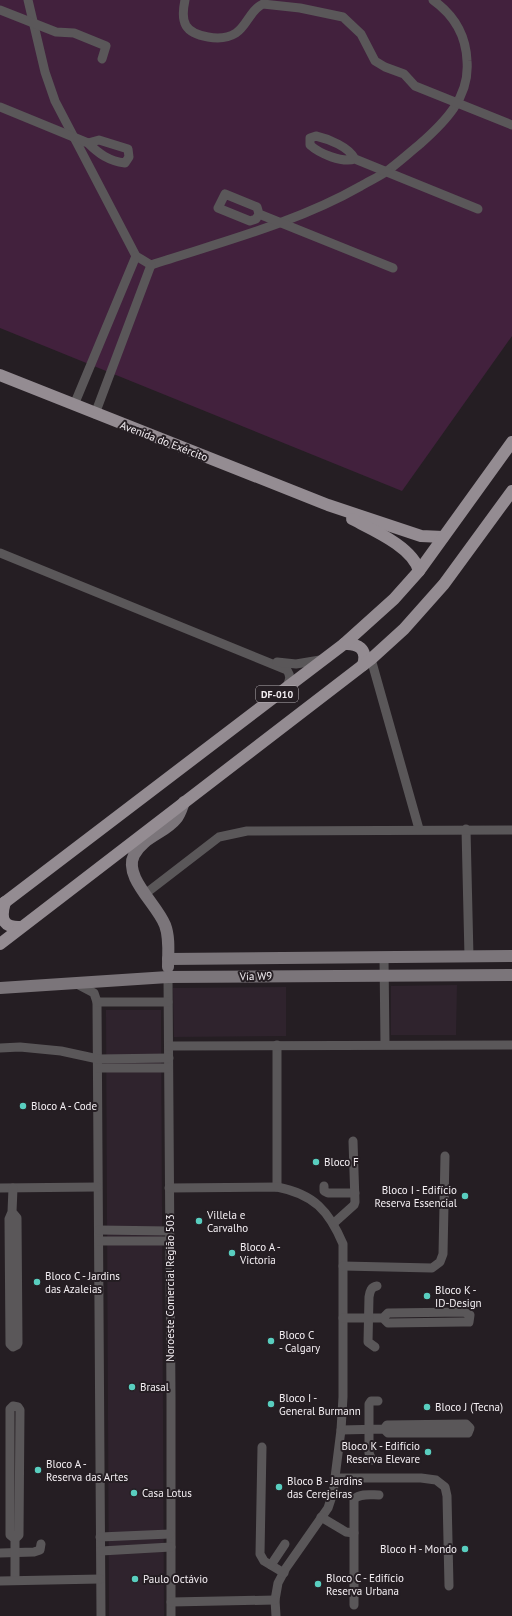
<svg xmlns="http://www.w3.org/2000/svg" width="512" height="1616" font-family="'PT Sans',sans-serif">
<style>
.built{fill:#2f232d}
.green{fill:#42213d}
.lines{fill:none;stroke-linecap:round;stroke-linejoin:round}
.street{stroke:#5a5759;stroke-width:9}
.secondary{stroke:#7b757a;stroke-width:12}
.primary{stroke:#948c92;stroke-width:12}
.poi-dot{fill:#59cebf;stroke:#251e23;stroke-width:1.5}
.labels{text-anchor:middle;stroke-width:4;stroke-linejoin:round;paint-order:stroke}
.shield{fill:#251e23;stroke:#b6b0b5;stroke-width:1}
.shield-label{font-size:10px;font-weight:bold;fill:#f4eff3}
.street-label{font-size:11px;fill:#f4eff3;stroke:#251e23}
.poi-label{font-size:11px;fill:#f4eff3;stroke:#251e23;text-anchor:start}
</style>
<rect width="100%" height="100%" fill="#251e23"/>
<!-- built -->
<g class="built">
<path d="M457 985 456 1035H391V986Z"/>
<path d="M286 987V1036L174 1037 173 988Z"/>
<path d="M106 1010H161L164 1616H109Z"/>
</g>
<!-- green -->
<path class="green" d="M0 0H512V336L402 491 0 328Z"/>
<g class="lines">
<!-- street -->
<g class="street">
<path d="M28 0 45 72 55 101 136 256 151 265C221 242 296 223 361 186 369 181 379 177 387 171 398 163 409 153 420 144 445 122 470 97 467 61 466 34 454 15 433 0"/>
<path d="M185 0C180 23 185 33 208 37 218 39 228 38 236 33 247 26 250 10 263 4L300 8 343 17 361 34 375 61 385 67 404 74 415 86 512 125"/>
<path d="M0 10 56 32 74 33 106 46 102 59"/>
<path d="M0 107 88 143C99 154 109 161 125 163L129 157 128 149 99 140 88 143"/>
<path d="M355 159C342 163 320 154 310 145V138L316 136C329 139 349 147 355 159L478 209"/>
<path d="M259 214 256 219 250 221 218 208 225 194 257 207 259 214 393 268"/>
<path d="M74 405 136 256"/>
<path d="M95 414 151 265"/>
<path d="M0 553 287 670C291 676 290 680 287 686"/>
<path d="M371 659 419 829"/>
<path d="M277 662 296 664 320 660"/>
<path d="M466 829 469 957"/>
<path d="M145 894 219 837 247 831 512 830"/>
<path d="M384 957 385 1044"/>
<path d="M168 977 171 1397V1616"/>
<path d="M77 984 94 993 97 1002 101 1616"/>
<path d="M97 1002H168"/>
<path d="M277 1045V1187"/>
<path d="M169 1046 512 1045"/>
<path d="M0 1048 20 1047 61 1051 98 1059 169 1058"/>
<path d="M98 1068H168"/>
<path d="M324 1186V1191L328 1193H355"/>
<path d="M0 1188 97 1187"/>
<path d="M169 1188 277 1187C314 1194 329 1211 343 1244V1397L341 1430 333 1493 328 1508 286 1568 278 1583 275 1600 276 1616"/>
<path d="M12 1212 17 1218 18 1343 17 1345 13 1347 10 1344 9 1219 12 1212 13 1188"/>
<path d="M334 1223 354 1205 355 1202 353 1141"/>
<path d="M99 1230 169 1231"/>
<path d="M99 1241H169"/>
<path d="M343 1266 432 1268 440 1262 443 1254 445 1156"/>
<path d="M343 1318H383L388 1323 463 1322H469L470 1315 464 1312 388 1313 383 1318"/>
<path d="M375 1347 368 1342 369 1297C370 1291 371 1287 377 1286"/>
<path d="M341 1430 384 1429 388 1433H468L470 1428 466 1424 387 1425 384 1429"/>
<path d="M262 1447 260 1554 264 1561 284 1573"/>
<path d="M372 1460 369 1453V1404L371 1401H378"/>
<path d="M335 1478H421L436 1480 445 1487 447 1496 449 1586"/>
<path d="M321 1517 346 1532 354 1533"/>
<path d="M100 1537 170 1534"/>
<path d="M101 1551 171 1547"/>
<path d="M0 1553 34 1552 40 1550 41 1544"/>
<path d="M271 1565 285 1544"/>
<path d="M15 1580V1539L19 1535 20 1410 18 1407 13 1406 10 1409V1535L15 1539"/>
<path d="M0 1581 100 1579"/>
<path d="M171 1602 275 1600"/>
<path d="M354 1605V1499C361 1493 371 1495 379 1495"/>
</g>
<!-- secondary -->
<g class="secondary">
<path d="M168 959 512 956"/>
<path d="M168 967C168 954 170 938 165 925 157 904 123 877 134 855 143 837 165 833 176 819 180 815 182 807 184 802"/>
<path d="M0 988 168 977 512 975"/>
</g>
<!-- primary -->
<g class="primary">
<path d="M0 375 328 505 421 536 443 537"/>
<path d="M352 519C373 530 413 547 419 571"/>
<path d="M344 644C358 643 368 649 363 665"/>
<path d="M5 902C0 919 3 928 21 927"/>
<path d="M0 906 344 644 394 599 419 571 512 442"/>
<path d="M0 944 371 659 404 629 444 584 512 491"/>
</g>
</g>
<!-- markers -->
<g class="poi-dot">
<circle cx="23" cy="1106" r="4"/>
<circle cx="316" cy="1162" r="4"/>
<circle cx="465" cy="1196" r="4"/>
<circle cx="199" cy="1221" r="4"/>
<circle cx="232" cy="1253" r="4"/>
<circle cx="37" cy="1282" r="4"/>
<circle cx="427" cy="1296" r="4"/>
<circle cx="271" cy="1341" r="4"/>
<circle cx="132" cy="1387" r="4"/>
<circle cx="271" cy="1404" r="4"/>
<circle cx="427" cy="1407" r="4"/>
<circle cx="428" cy="1452" r="4"/>
<circle cx="38" cy="1470" r="4"/>
<circle cx="279" cy="1487" r="4"/>
<circle cx="134" cy="1493" r="4"/>
<circle cx="465" cy="1549" r="4"/>
<circle cx="135" cy="1579" r="4"/>
<circle cx="318" cy="1584" r="4"/>
</g>
<g class="labels">
<!-- shield labels -->
<rect class="shield" x="256" y="686" width="42" height="16" rx="3"/>
<g class="shield-label">
<text x="277" y="698">DF-010</text>
</g>
<!-- street labels -->
<g class="street-label">
<text transform="translate(164 441) rotate(21)" y="4">Avenida do Exército</text>
<text transform="translate(256 976) rotate(-1)" y="4">Via W9</text>
<text transform="translate(170 1288) rotate(-90)" y="4">Noroeste Comercial Região 503</text>
</g>
<!-- poi labels -->
<g class="poi-label">
<text x="31" y="1110">Bloco A - Code</text>
<text x="324" y="1166">Bloco F</text>
<text x="457" y="1194" text-anchor="end">Bloco I - Edifício<tspan x="457" dy="13">Reserva Essencial</tspan></text>
<text x="207" y="1219">Villela e<tspan x="207" dy="13">Carvalho</tspan></text>
<text x="240" y="1251">Bloco A -<tspan x="240" dy="13">Victoria</tspan></text>
<text x="45" y="1280">Bloco C - Jardins<tspan x="45" dy="13">das Azaleias</tspan></text>
<text x="435" y="1294">Bloco K -<tspan x="435" dy="13">ID-Design</tspan></text>
<text x="279" y="1339">Bloco C<tspan x="279" dy="13">- Calgary</tspan></text>
<text x="140" y="1391">Brasal</text>
<text x="279" y="1402">Bloco I -<tspan x="279" dy="13">General Burmann</tspan></text>
<text x="435" y="1411">Bloco J (Tecna)</text>
<text x="420" y="1450" text-anchor="end">Bloco K - Edifício<tspan x="420" dy="13">Reserva Elevare</tspan></text>
<text x="46" y="1468">Bloco A -<tspan x="46" dy="13">Reserva das Artes</tspan></text>
<text x="287" y="1485">Bloco B - Jardins<tspan x="287" dy="13">das Cerejeiras</tspan></text>
<text x="142" y="1497">Casa Lotus</text>
<text x="457" y="1553" text-anchor="end">Bloco H - Mondo</text>
<text x="326" y="1582">Bloco C - Edifício<tspan x="326" dy="13">Reserva Urbana</tspan></text>
<text x="143" y="1583">Paulo Octávio</text>
</g>
</g>
</svg>
